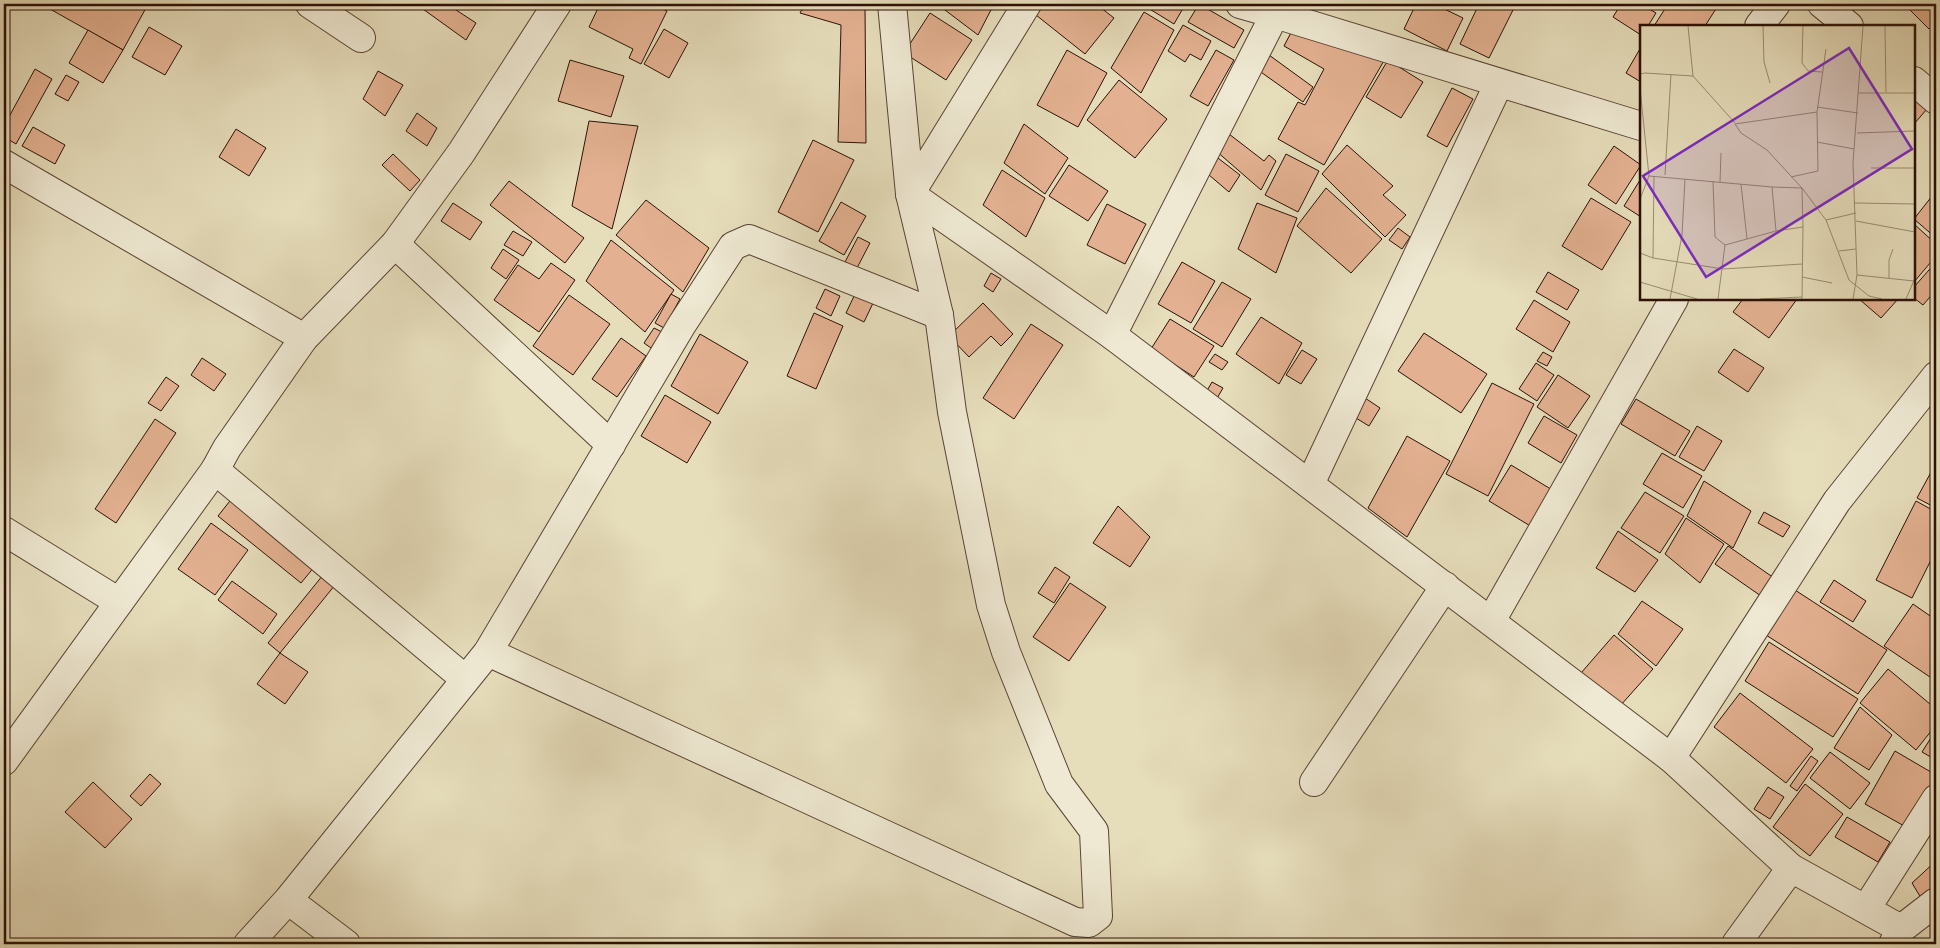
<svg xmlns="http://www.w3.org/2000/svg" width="1940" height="948" font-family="'IM FELL Great Primer',serif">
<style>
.building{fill:#e3b191;stroke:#2b1105}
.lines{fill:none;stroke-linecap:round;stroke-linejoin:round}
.street-casing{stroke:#5a4432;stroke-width:30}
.street{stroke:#efe9d3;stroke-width:28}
.inset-road{fill:none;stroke:#9b8b72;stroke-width:1}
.view{fill:#7b2cbf;fill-opacity:0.15;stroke:#7b2cbf;stroke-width:2.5}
.inset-edge{fill:none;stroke:#2b1105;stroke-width:2.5}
</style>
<rect width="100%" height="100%" fill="#e6ddbb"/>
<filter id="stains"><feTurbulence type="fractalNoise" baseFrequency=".004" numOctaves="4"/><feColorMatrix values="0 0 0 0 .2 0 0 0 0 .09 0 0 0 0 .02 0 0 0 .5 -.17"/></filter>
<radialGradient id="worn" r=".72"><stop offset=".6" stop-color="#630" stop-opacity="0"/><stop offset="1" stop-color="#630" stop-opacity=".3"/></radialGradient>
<!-- building -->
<g class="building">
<path d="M53 4H143L147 6 123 50 50 9Z"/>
<path d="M416 4H447L476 23 466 40Z"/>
<path d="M600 4H653L667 11 641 64 629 58 633 49 589 27Z"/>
<path d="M805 4H865L866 143 838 142 841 25 800 13Z"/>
<path d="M937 4H994L978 35Z"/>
<path d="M1045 4H1096L1114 18 1085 54 1036 15Z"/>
<path d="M1150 4H1171L1182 10 1174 24 1148 8Z"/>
<path d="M1199 4 1244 30 1234 48 1188 22Z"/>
<path d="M1416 4H1434L1463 18 1447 51 1404 29Z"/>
<path d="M1479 4H1516L1489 58 1460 44Z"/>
<path d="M1621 4H1641L1656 13 1648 26H1641V35L1613 17Z"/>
<path d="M1668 4H1719L1705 26H1654Z"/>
<path d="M1904 4H1936V22L1929 29Z"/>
<path d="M1144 12 1174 30 1141 93 1111 68Z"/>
<path d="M930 13 972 40 946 80 904 53Z"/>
<path d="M1296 23 1389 52 1324 165 1278 139 1298 102 1305 105 1324 69 1284 46Z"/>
<path d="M1183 25 1211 41 1201 60 1190 54 1185 62 1168 51Z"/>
<path d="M149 27 182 46 165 75 132 57Z"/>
<path d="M664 29 688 43 669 78 644 64Z"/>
<path d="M88 30 123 50 103 83 69 63Z"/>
<path d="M1641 47V82L1626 73Z"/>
<path d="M1067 50 1107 73 1078 127 1037 105Z"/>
<path d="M1216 50 1234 60 1208 106 1190 96Z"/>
<path d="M1269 55 1313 87 1303 102 1258 70Z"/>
<path d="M570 60 624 76 611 117 558 101Z"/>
<path d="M1388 60 1423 82 1401 118 1366 97Z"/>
<path d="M35 69 52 79 16 144 4 137V126Z"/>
<path d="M378 71 403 85 385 116 363 99Z"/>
<path d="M66 75 79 82 68 101 55 94Z"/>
<path d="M1119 80 1167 119 1135 158 1087 120Z"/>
<path d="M1452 88 1473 99 1447 147 1427 136Z"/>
<path d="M1914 97 1927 109 1914 124Z"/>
<path d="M417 113 437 128 427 146 406 131Z"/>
<path d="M589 121 638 126 612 229 572 206Z"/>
<path d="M1024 124 1068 158 1045 194 1004 163Z"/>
<path d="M33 127 65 145 55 164 22 146Z"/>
<path d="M236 129 266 148 249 176 219 157Z"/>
<path d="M1229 134 1264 161 1269 155 1276 161 1261 190 1215 150Z"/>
<path d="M813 140 854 160 818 232 778 212Z"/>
<path d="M1347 145 1393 186 1383 195 1406 215 1385 237 1322 174Z"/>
<path d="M1614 146 1641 165 1616 204 1588 185Z"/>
<path d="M393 154 420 180 410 191 382 165Z"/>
<path d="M1286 154 1319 171 1298 212 1265 195Z"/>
<path d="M1214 155 1240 175 1229 192 1202 169Z"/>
<path d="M1069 165 1108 191 1088 221 1049 196Z"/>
<path d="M1002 170 1045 198 1026 237 983 205Z"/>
<path d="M1640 180 1641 181V217L1624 206Z"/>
<path d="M509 181 584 238 565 263 490 205Z"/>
<path d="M1326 188 1382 239 1351 273 1297 226Z"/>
<path d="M1936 191V238L1914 219Z"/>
<path d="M1591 198 1631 222 1602 270 1562 246Z"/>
<path d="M646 200 709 248 683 292 616 235Z"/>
<path d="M841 202 866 216 844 255 819 241Z"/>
<path d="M453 203 482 222 470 240 441 221Z"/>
<path d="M1257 203 1297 218 1276 273 1238 249Z"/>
<path d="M1107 204 1146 224 1125 264 1087 245Z"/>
<path d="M1914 224 1936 244V256L1914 282Z"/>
<path d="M1398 228 1410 237 1402 249 1389 240Z"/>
<path d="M513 231 532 242 523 256 504 245Z"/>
<path d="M858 237 870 243 857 268 845 262Z"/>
<path d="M611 240 674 290 645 332 586 281Z"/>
<path d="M503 249 519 260 506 279 491 268Z"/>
<path d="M1182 262 1215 281 1191 323 1158 304Z"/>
<path d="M1936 262V290L1923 305 1914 298V287Z"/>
<path d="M551 263 575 280 539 332 494 300 518 265 539 279Z"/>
<path d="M1548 272 1579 290 1567 310 1536 292Z"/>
<path d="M991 273 1001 279 993 292 984 286Z"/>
<path d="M1222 282 1251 299 1222 347 1193 329Z"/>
<path d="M825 289 840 296 831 316 816 308Z"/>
<path d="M856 292 874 301 864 322 846 313Z"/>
<path d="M671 294 680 299 664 328 655 323Z"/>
<path d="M569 295 610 324 573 375 533 346Z"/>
<path d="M1743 299H1797L1769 338 1733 312Z"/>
<path d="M1859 299H1898L1881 318Z"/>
<path d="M1534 300 1570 322 1553 352 1516 329Z"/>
<path d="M983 303 1013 334 1001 346 991 336 969 357 949 336Z"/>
<path d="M814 313 843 326 816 389 787 376Z"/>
<path d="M1261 317 1302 343 1279 384 1236 354Z"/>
<path d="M1170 319 1214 346 1194 377 1151 349Z"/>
<path d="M1031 324 1063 345 1014 419 983 398Z"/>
<path d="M654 328 662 332 651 348 644 343Z"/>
<path d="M1424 333 1487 374 1461 413 1398 371Z"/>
<path d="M700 334 748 362 718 414 671 386Z"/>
<path d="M621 338 646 356 617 397 592 379Z"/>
<path d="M1734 349 1764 368 1748 392 1718 372Z"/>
<path d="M1302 350 1317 359 1301 384 1286 375Z"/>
<path d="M1543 352 1552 357 1547 366 1537 361Z"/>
<path d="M1215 354 1228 362 1222 370 1209 362Z"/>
<path d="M202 358 226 374 214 391 191 375Z"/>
<path d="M1536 363 1554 375 1537 401 1519 389Z"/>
<path d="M1558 375 1590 396 1568 428 1537 407Z"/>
<path d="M166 377 179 386 161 411 148 403Z"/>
<path d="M1212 382 1223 388 1216 400 1205 394Z"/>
<path d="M1492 383 1534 404 1488 496 1446 474Z"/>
<path d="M665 395 711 422 687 463 641 436Z"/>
<path d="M1362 396 1380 408 1369 426 1351 415Z"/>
<path d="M1636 399 1690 431 1675 456 1621 424Z"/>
<path d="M1544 416 1577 435 1561 463 1528 443Z"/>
<path d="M155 419 176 433 116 523 95 509Z"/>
<path d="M1697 426 1722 441 1704 471 1679 457Z"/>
<path d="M1407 436 1450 461 1407 537 1368 508Z"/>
<path d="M1662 453 1702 476 1683 508 1643 484Z"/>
<path d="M1936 463V508L1917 498Z"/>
<path d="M1511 465 1554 491 1532 527 1489 501Z"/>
<path d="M1704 481 1751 511 1733 548 1687 516Z"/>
<path d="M237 492 320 560 301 583 218 516Z"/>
<path d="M1645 492 1684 516 1660 553 1621 528Z"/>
<path d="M1916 501 1936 512V550L1912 598 1876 580Z"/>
<path d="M1118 506 1150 537 1130 567 1093 543Z"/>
<path d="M1764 512 1790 526 1783 537 1758 523Z"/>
<path d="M1686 518 1724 544 1700 583 1665 554Z"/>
<path d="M211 523 248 550 215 595 178 569Z"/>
<path d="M1618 531 1658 560 1635 592 1596 568Z"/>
<path d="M1728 546 1774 578 1761 596 1715 564Z"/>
<path d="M1055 567 1070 577 1054 603 1038 593Z"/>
<path d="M323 575 335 585 280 653 268 643Z"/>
<path d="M1834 580 1866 601 1853 622 1820 602Z"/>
<path d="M232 581 277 614 263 634 218 600Z"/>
<path d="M1070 583 1106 607 1069 661 1033 637Z"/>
<path d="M1795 590 1887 650 1858 694 1766 635Z"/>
<path d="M1642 601 1683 629 1656 666 1618 634Z"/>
<path d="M1913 604 1936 620V667L1930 677 1884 646Z"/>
<path d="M1614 635 1653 669 1620 706 1581 673Z"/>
<path d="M1769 642 1858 699 1833 737 1745 681Z"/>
<path d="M280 653 308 672 285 704 257 684Z"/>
<path d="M1888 669 1936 709V725L1916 750 1860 703Z"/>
<path d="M1740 693 1813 749 1786 783 1714 727Z"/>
<path d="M1860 707 1892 735 1869 770 1834 748Z"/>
<path d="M1934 733 1936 734V760L1922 752Z"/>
<path d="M1895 751 1936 775 1906 827 1865 804Z"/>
<path d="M1830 752 1870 783 1850 809 1810 778Z"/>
<path d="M1811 756 1818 761 1797 791 1790 786Z"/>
<path d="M150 774 161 784 141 806 130 796Z"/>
<path d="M93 782 132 819 105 848 65 812Z"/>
<path d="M1805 784 1843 814 1810 856 1773 827Z"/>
<path d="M1768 787 1784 797 1770 819 1754 809Z"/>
<path d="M1847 817 1890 842 1878 862 1835 837Z"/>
<path d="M1936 861V893L1924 903 1912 883Z"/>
</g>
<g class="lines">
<!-- street casing -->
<g class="street-casing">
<g id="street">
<path d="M310 4 361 38"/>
<path d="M892 4 910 194 1112 335"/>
<path d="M1240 4 1275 14 1112 335 1671 758 1791 868 1901 929"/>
<path d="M1822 4 1849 26"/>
<path d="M1275 14 1641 126"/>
<path d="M1759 26 1776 4"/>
<path d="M1914 81 1936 100"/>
<path d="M4 164 304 338"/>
<path d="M395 244 611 445"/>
<path d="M215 470 465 679"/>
<path d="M1310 484 1499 83"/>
<path d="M4 531 119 602"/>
<path d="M1491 621 1674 299"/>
<path d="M488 652 1075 922 1089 923 1098 916 1094 831 1059 784 1006 652 991 605 952 412 939 315 910 194 1027 4"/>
<path d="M1671 758 1837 501 1936 376"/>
<path d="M4 761 215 470 227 448 304 338 395 244 461 153 557 4"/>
<path d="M1314 782 1445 586"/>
<path d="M288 900 346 944"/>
<path d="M1866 909 1936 799"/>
<path d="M248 944 288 900 488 652 681 326 733 246 749 239 939 315"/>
<path d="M1736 944 1791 868"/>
<path d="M1893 944 1901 929 1936 902"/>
</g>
</g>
<!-- street -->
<use href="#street" class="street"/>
</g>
<!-- overview -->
<g transform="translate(1640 25)">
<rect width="275" height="275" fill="#e6ddbb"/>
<path class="inset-road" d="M48 1 53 51 95 98M123 1 124 37 130 58M163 1 162 38 168 46 182 47M245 1 246 67M0 55V49L5 48 53 51M0 63 9 151 0 174M219 68H275M177 82 218 88M217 108 275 106M177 117 214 124M231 143H275M25 150 31 49M9 151 132 162 136 206 163 202 162 163 127 125 101 108 95 99 177 87M151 152 178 146 177 87 186 24M73 156 75 212 85 220 78 274M80 157 81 128M101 159 107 214M132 162 162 163 186 195 209 255 229 271 242 274M214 178 275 179M186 195 216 188M216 196 275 207M85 220 136 206M199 226 216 224M0 228 13 233 83 244 162 239M13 233 14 151M217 250 274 256M162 252 192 258M249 253V235L253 224M0 257 57 274M30 274 42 210 45 154M120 274 162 272M162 274 163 202M213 274 217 250 213 138 223 1M266 274 275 253"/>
<path class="view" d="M209 23 272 124 66 252 3 151Z"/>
<rect width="275" height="275" class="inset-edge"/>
</g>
<!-- margin -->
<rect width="1940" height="948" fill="none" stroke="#e6ddbb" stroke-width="20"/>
<rect x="5" y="5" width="1930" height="938" fill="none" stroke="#2b1105" stroke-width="2.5"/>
<rect x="10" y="10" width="1920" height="928" fill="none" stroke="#2b1105"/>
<rect width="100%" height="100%" filter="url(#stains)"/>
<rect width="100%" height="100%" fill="url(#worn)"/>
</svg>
